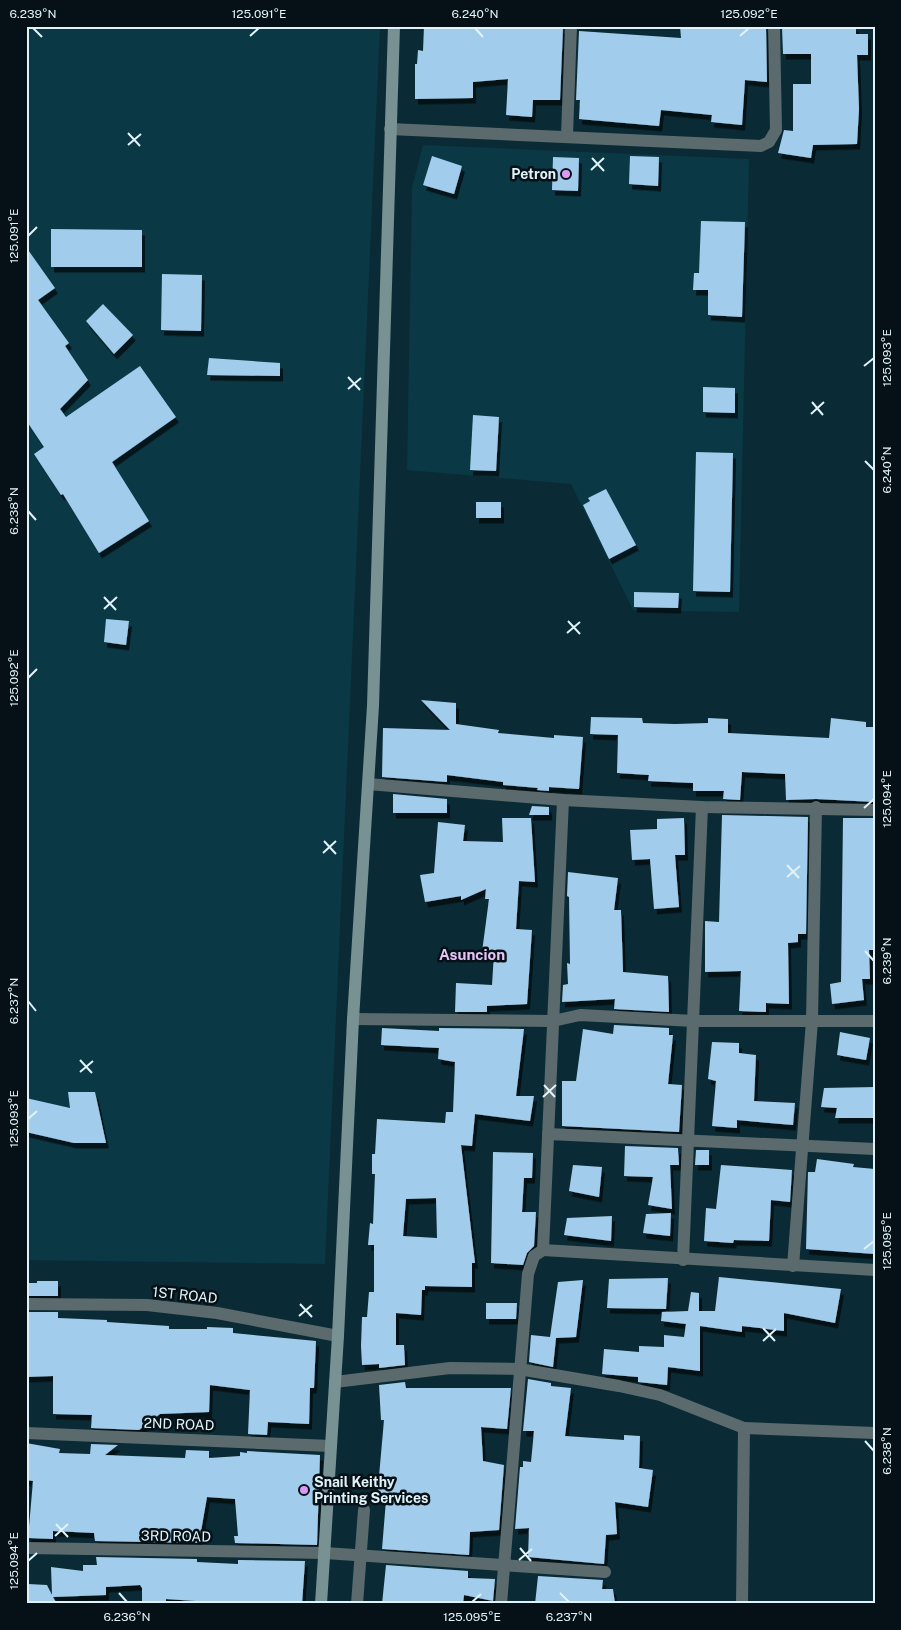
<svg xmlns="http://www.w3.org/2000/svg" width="901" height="1630" font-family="'Public Sans',sans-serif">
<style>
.built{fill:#0b3845}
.building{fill:#a1ccec;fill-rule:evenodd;filter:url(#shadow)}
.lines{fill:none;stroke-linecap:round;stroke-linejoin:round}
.minor{stroke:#5b6a6c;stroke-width:12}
.secondary{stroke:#789193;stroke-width:12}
.ticks{fill:none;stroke:#e1f3f9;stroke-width:2}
.poi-dot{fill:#db99f5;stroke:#051116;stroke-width:2}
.labels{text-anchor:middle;stroke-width:5;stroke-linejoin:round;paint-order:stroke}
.poi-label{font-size:14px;font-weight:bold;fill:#e1f3f9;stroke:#051116;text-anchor:end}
.street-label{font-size:14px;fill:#e1f3f9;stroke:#051116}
.neighbourhood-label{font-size:15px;font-weight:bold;fill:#e7c3f7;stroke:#051116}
.neatline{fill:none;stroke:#e1f3f9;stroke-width:2}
.ticks-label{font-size:12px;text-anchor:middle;fill:#e1f3f9}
</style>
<defs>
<filter id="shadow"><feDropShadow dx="3" dy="5.5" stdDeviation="0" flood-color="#0009"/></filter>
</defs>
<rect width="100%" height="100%" fill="#0a2b35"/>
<!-- built -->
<g class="built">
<path d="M26 26H380L325 1264 26 1260Z"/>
<path d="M423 145 749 159 739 612 633 610 571 484 407 470 412 188Z"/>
</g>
<!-- building -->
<g class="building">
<path d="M424 26 563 28 560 100H533L532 117 506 115 508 79 473 82V98L415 99V64H417L418 50 423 51Z"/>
<path d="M680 26H766L767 82 745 80 742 125 711 122 712 115 661 110 659 126 579 119 580 100H576L579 31 681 38Z"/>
<path d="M810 26H856V34H868V55H857L859 109 857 144 813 145 811 158 778 153 784 130 793 131V84H811V54H783L782 27 810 29Z"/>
<path d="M432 156 462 166 454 194 423 185Z"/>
<path d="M630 156 659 157 658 186 629 184Z"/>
<path d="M553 157 579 158 578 191 552 190Z"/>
<path d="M701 221 745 222 742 317 708 315V290H693L694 273H699Z"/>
<path d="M51 229 142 230V267H51Z"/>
<path d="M26 247 55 288 38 300 69 343 65 346 88 380 60 409 66 417 140 366 176 417 112 462 149 521 99 553 63 494 61 495 34 454 44 447 26 420Z"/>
<path d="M162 274 202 275 201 331 161 330Z"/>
<path d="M103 304 133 335 114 354 86 321Z"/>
<path d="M209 358 280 363V376L207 375Z"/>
<path d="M703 387 735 388V413L703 412Z"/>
<path d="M473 415 499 417 496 471 470 470Z"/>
<path d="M696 452 733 453 730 592 693 591Z"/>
<path d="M606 489 636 545 609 559 583 505 590 501 588 498Z"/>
<rect x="476" y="502" width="25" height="16"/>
<path d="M634 592 679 593 678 608 634 607Z"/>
<path d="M106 619 129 621 126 645 104 642Z"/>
<path d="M421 700 456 703V724L499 730 498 733 554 738V735L583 737 579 789 549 787V791L537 790 538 788 503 785V782L447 775V782L382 777 383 728 450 730Z"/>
<path d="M591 717 642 718 643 723 675 724 708 723V718L728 719V733L829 738 831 718 866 722V727H875V802L816 799 786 800 785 774 742 772 740 800 723 799 724 791H693V783L648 781 649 775 617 773 618 735 590 734Z"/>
<path d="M393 794 447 799V813H393Z"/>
<path d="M532 806 549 807V815H529Z"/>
<path d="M722 815 808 817 806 934H798V942L788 943 789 1004 766 1003V1012L739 1011 741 971 705 972V921L719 922Z"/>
<path d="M502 818H531L535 882 519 881 516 929 532 930 527 1004 487 1006V1012H455L456 983 492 985 494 953 482 952 489 899H485L486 889 461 900V896L425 902 420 875 434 873 438 822 465 825 463 841 503 842Z"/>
<path d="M684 818 685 855H675L679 907 654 909 650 859 632 860 630 830 657 829V819Z"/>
<path d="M843 818H875V950H869L870 979H862L864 1000 832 1004 830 984 841 982Z"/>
<path d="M568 872 618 878 614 910H621L623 972 668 976 669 1012 614 1009 615 999 562 1002 563 985 568 984 567 963 570 964 569 897 567 896Z"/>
<path d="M614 1025 669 1028V1035H673L668 1084 682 1085 679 1132 562 1126V1081H576L583 1029 613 1034Z"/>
<path d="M382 1028 439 1031V1028L524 1029 516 1096H534L530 1121 475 1114 472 1146 461 1145 475 1263H472V1287L425 1286V1290H422L421 1315 396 1313V1345H404L405 1365 379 1368V1364L362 1365 361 1346 362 1317H367L369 1292H374V1245H368L370 1223 373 1224 375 1174H372V1154H375L377 1119 445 1123 446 1112H453L455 1062 438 1059 439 1048 381 1045ZM436 1198 437 1238 403 1236 406 1199Z"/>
<path d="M840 1032 870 1038 866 1060 837 1055Z"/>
<path d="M712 1042 739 1043V1053L756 1055 754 1101 795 1103 793 1125 737 1120V1128L712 1126 716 1081 708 1079Z"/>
<path d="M875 1087V1118H835L837 1108 821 1107 824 1088Z"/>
<path d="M68 1092H95L106 1143H74L26 1132V1098L70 1108Z"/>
<path d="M625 1146 678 1148 679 1165H670L672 1209 648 1205 653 1177 624 1176Z"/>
<path d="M696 1150H709V1165H695Z"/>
<path d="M493 1152 533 1153 532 1178H524L522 1212H536L534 1246 527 1253 523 1265 491 1263Z"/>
<path d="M817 1159 854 1164 853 1167 875 1169V1254L806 1249 808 1172H815Z"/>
<path d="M573 1165 602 1167 599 1197 569 1191Z"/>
<path d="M721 1165 792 1170 790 1202 771 1200 769 1241 734 1240 733 1243 704 1241 706 1208 716 1209Z"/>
<path d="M671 1213 670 1236 643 1233 646 1214Z"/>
<path d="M612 1216 611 1241 564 1235 567 1218Z"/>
<path d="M719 1277 841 1289 835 1323 784 1313V1331L742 1326V1332L700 1326V1371L668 1367 667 1385 638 1382V1377L602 1374 604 1349 639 1352V1346L664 1347V1335L684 1337 686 1324 661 1321 662 1312 688 1311 691 1292 699 1293V1311H715Z"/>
<path d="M668 1278 666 1309 607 1308 609 1279Z"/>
<path d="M583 1280 576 1337 556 1338 553 1367 529 1362 531 1335 550 1337 558 1282Z"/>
<path d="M37 1281H58V1296H26V1283H37Z"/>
<path d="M486 1303H517L516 1319H486Z"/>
<path d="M26 1312H58V1318L107 1320V1322L169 1326V1329H207V1327L233 1328V1333L316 1341 314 1388H310L309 1424 268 1422 267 1435 248 1434 250 1390 210 1385 209 1412 160 1414 139 1430 91 1428 92 1415 53 1414V1376L26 1377Z"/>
<path d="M528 1379 551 1383V1386L571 1388 565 1436 624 1440V1435L640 1436 639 1468 653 1470 648 1507 615 1502 617 1534 606 1535 604 1564 528 1557 529 1528 515 1529 520 1467H523V1461L531 1462 534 1431H523Z"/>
<path d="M405 1382 406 1388H511L507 1429 481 1427 483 1461 504 1465 499 1530 470 1532 469 1555 382 1549 386 1500 377 1499 384 1420H381L379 1385Z"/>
<path d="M26 1443 60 1449 59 1453 90 1454 91 1444 118 1445 105 1455 185 1458 186 1450 209 1451V1458L240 1456V1452L247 1453V1451L320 1455 317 1545 235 1543 234 1536H238L235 1499 207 1497 199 1543 95 1541 94 1533 53 1531V1539L28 1538 33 1481 26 1480Z"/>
<path d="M96 1557 197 1559V1562L238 1564V1560L305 1561 302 1604H196V1601L166 1599V1604H142V1588L140 1585 106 1587V1595L53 1597 57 1604 27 1603 28 1584 47 1585 52 1595 51 1567 83 1571V1565H97Z"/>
<path d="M386 1565 468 1571V1578L495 1579 493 1601 464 1595 463 1604 404 1602V1604H382Z"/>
<path d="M538 1576 603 1580 602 1589H613L615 1604H535Z"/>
</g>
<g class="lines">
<!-- minor -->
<g class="minor">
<path d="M390 129 761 146 769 142 776 130 774 26"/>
<path d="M567 135 571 26"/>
<path d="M368 784 563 800 702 807 875 810"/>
<path d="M563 800 543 1250 875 1270"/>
<path d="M353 1019 553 1021 580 1015 694 1021H875"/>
<path d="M548 1134 875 1149"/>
<path d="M683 1260 702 807"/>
<path d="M793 1266 812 1021 816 807"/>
<path d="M26 1304 147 1305 217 1313 338 1336"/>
<path d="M335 1382 450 1368 519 1369 619 1386 660 1395 744 1428 742 1604"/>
<path d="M744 1428 875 1433"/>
<path d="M26 1433 331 1446"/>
<path d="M26 1548 325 1553 605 1572"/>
<path d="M357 1604 364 1510"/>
<path d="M501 1604 528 1274 534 1256 543 1250"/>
</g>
<!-- secondary -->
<path class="secondary" d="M321 1604 338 1336 353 1019 373 706 394 26"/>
</g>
<!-- ticks -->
<path class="ticks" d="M33 28 42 37M475 28 483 37M250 36 259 28M740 36 749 28M128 133 140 146M128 145 141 134M592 158 604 171M591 170 604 158M28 236 37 227M864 366 874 358M348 377 360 390M348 389 361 378M812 402 823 415M811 414 824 402M865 461 874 470M28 511 36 520M104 597 116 610M104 609 117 597M568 621 580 634M567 633 580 622M28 678 37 669M864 808 874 799M324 841 336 854M323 853 336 841M787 865 799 878M787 877 800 866M865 951 874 961M28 1001 36 1011M80 1060 92 1073M80 1072 93 1061M544 1085 555 1097M543 1097 556 1085M28 1119 37 1111M864 1249 874 1241M300 1304 312 1317M299 1316 312 1305M763 1328 775 1341M763 1341 776 1329M865 1441 874 1451M56 1524 68 1537M55 1536 68 1524M520 1548 531 1561M519 1560 532 1549M28 1561 37 1553M119 1593 127 1602M560 1593 569 1602M472 1602 481 1594"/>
<!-- markers -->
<g class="poi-dot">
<circle cx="566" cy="174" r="5"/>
<circle cx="304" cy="1490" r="5"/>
</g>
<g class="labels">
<!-- poi labels -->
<g class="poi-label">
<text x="556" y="179">Petron</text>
<text x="314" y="1487" text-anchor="start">Snail Keithy<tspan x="314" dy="16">Printing Services</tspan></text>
</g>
<!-- street labels -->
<g class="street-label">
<text transform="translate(185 1295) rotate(6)" y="5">1ST ROAD</text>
<text transform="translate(179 1424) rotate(2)" y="5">2ND ROAD</text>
<text transform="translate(176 1536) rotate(1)" y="5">3RD ROAD</text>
</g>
<!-- neighbourhood labels -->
<g class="neighbourhood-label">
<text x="472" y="960">Asuncion</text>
</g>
</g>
<!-- border -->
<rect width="901" height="1630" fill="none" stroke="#051116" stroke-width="55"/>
<rect x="28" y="28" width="846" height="1574" class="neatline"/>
<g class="ticks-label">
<text x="33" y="18">6.239°N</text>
<text x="259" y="18">125.091°E</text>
<text x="475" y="18">6.240°N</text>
<text x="749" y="18">125.092°E</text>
<text transform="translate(14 236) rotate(-90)" y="4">125.091°E</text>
<text transform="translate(887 358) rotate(-90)" y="4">125.093°E</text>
<text transform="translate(887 470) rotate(-90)" y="4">6.240°N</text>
<text transform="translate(14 511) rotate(-90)" y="4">6.238°N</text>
<text transform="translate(14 678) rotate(-90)" y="4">125.092°E</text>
<text transform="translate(887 799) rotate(-90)" y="4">125.094°E</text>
<text transform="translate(887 961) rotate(-90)" y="4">6.239°N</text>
<text transform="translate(14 1001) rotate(-90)" y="4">6.237°N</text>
<text transform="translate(14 1119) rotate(-90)" y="4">125.093°E</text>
<text transform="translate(887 1241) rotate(-90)" y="4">125.095°E</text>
<text transform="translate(887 1451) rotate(-90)" y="4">6.238°N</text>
<text transform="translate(14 1561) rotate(-90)" y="4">125.094°E</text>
<text x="127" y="1621">6.236°N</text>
<text x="472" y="1621">125.095°E</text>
<text x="569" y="1621">6.237°N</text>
</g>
</svg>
